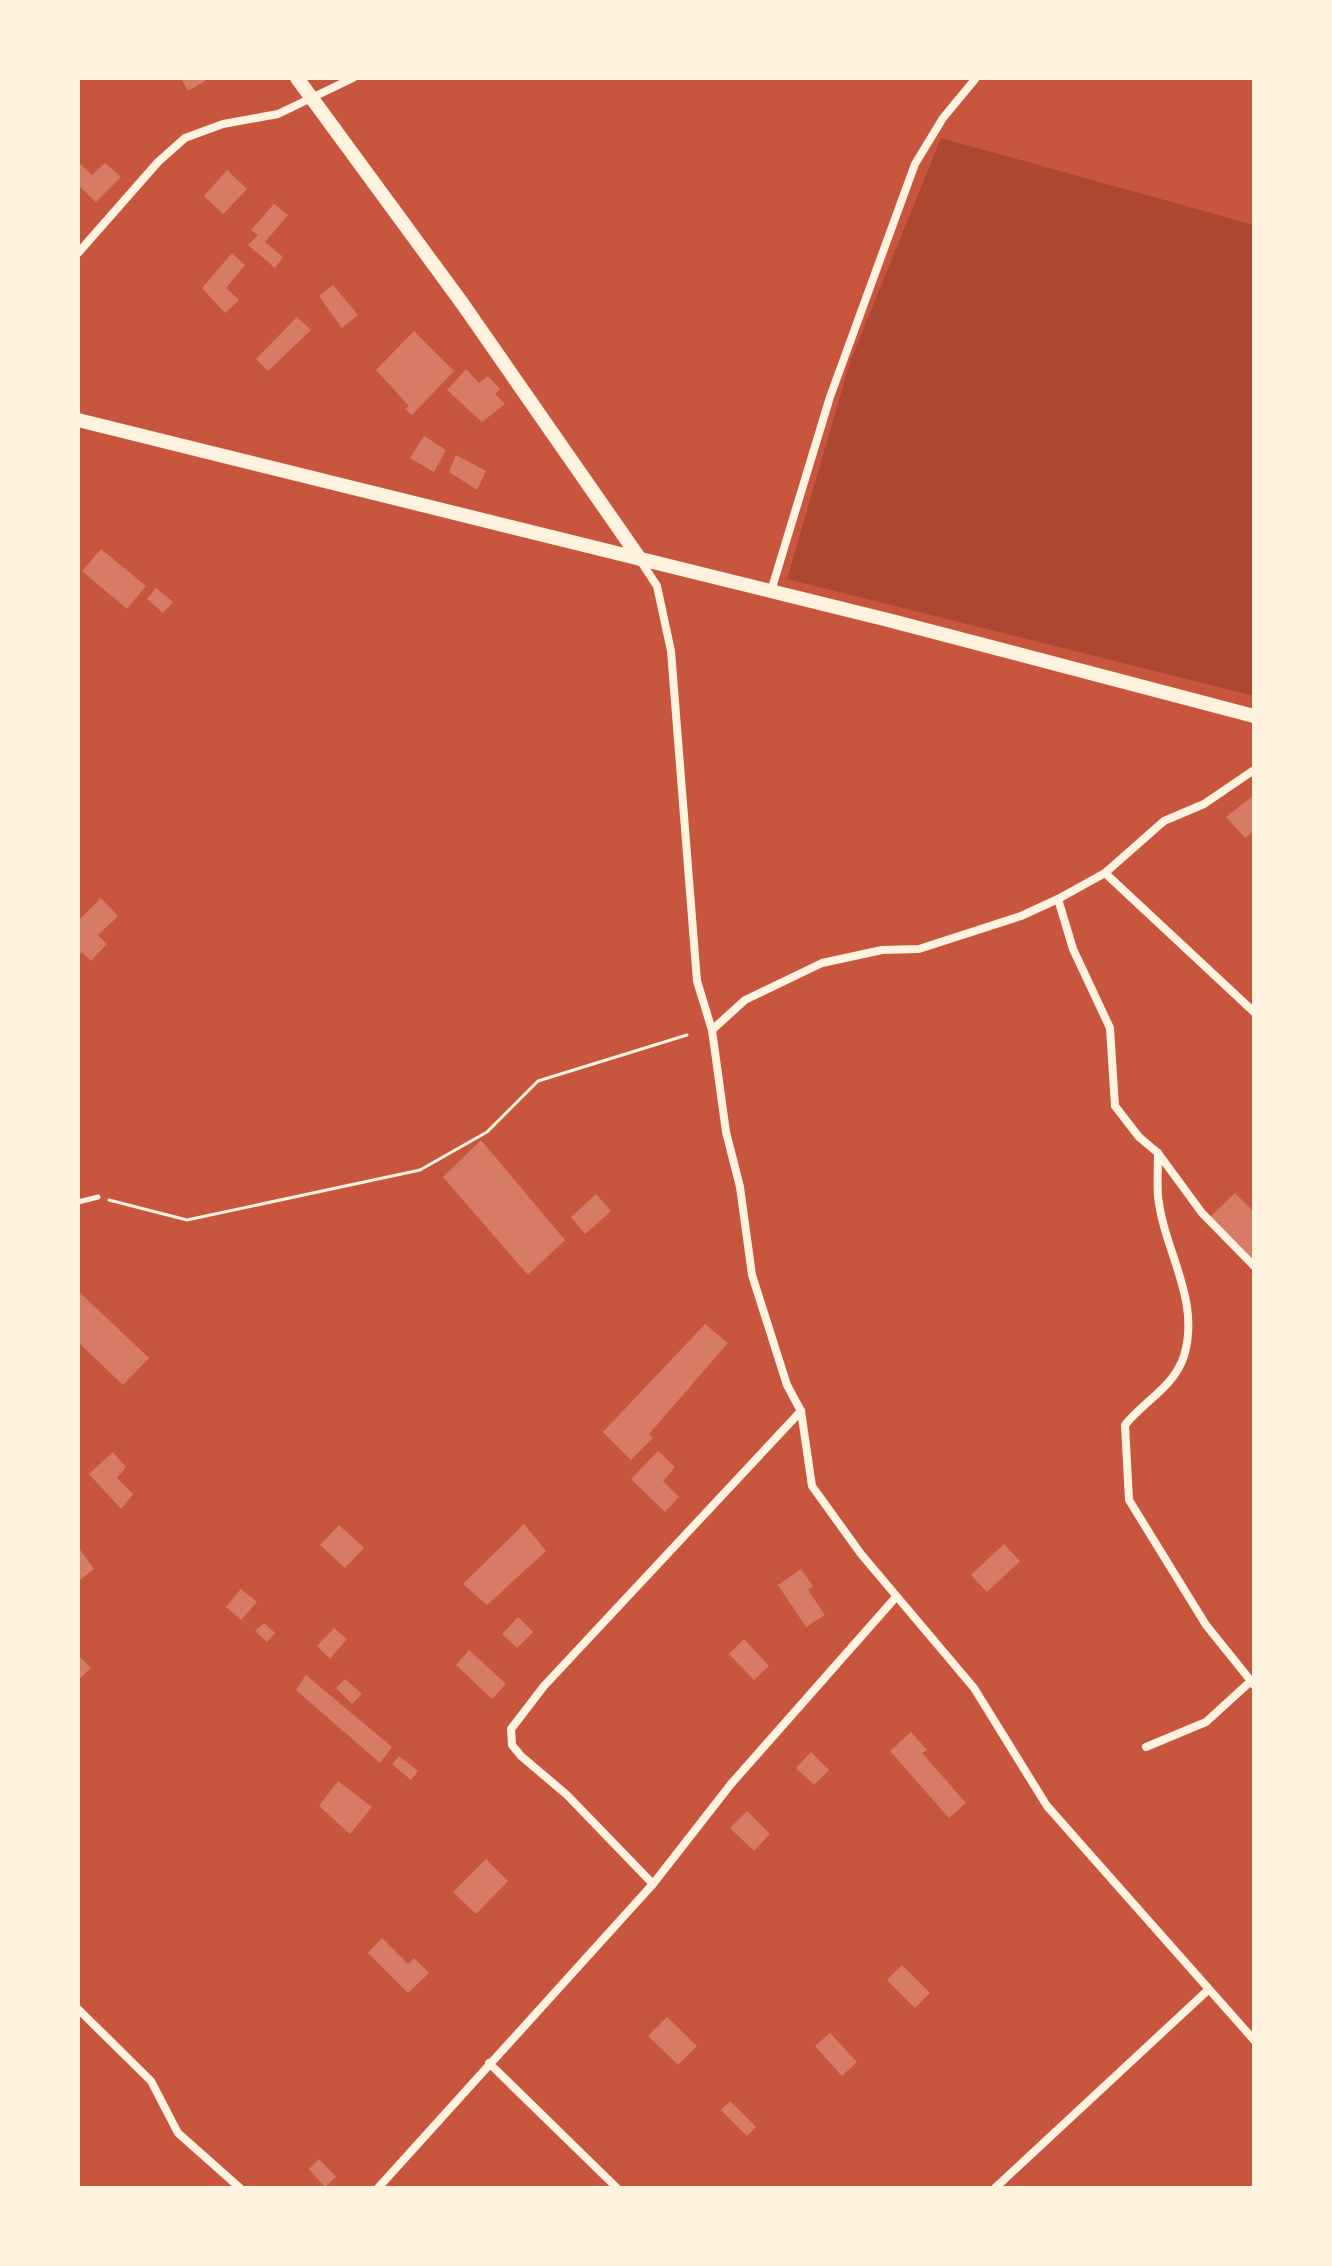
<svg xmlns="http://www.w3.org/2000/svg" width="1332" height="2266" font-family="Raleway,sans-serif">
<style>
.green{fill:#ae4732}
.building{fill:#d67c66}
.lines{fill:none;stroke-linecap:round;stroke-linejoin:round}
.path{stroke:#fff3e0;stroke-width:3}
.service{stroke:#fff3e0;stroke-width:5}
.minor{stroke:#fff3e0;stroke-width:8}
.tertiary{stroke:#fff3e0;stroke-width:14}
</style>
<rect width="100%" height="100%" fill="#c8553d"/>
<!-- green -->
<path class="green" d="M941 138 1254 225V696L787 579 850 362Z"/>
<!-- building -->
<g class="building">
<path d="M181 78H203L205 81 188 91Z"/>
<path d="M78 162 92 175 105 163 121 177 96 202 78 185Z"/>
<path d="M227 170 247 189 223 214 204 196Z"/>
<path d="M274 204 288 215 265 242 283 257 275 268 248 245 258 235 251 230Z"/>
<path d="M232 253 245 265 226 288 239 300 225 313 202 288Z"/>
<path d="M333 285 358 315 342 328 319 296Z"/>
<path d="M297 317 311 330 268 371 256 359Z"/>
<path d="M414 331 454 371 412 415 405 409 409 406 376 370Z"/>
<path d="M466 369 479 383 488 376 500 389 495 394 505 404 482 422 447 390Z"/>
<path d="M424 436 446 450 434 472 410 458Z"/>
<path d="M456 455 486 471 477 490 449 472Z"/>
<path d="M101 549 146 586 127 609 82 571Z"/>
<path d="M156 588 173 602 163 613 147 599Z"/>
<path d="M1254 795V831L1245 838 1226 817Z"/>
<path d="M101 898 118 916 98 935 107 944 91 961 82 952 78 956V921Z"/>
<path d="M481 1140 565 1240 528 1275 443 1177Z"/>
<path d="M1235 1193 1254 1212V1257L1251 1260 1210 1217Z"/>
<path d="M596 1194 611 1211 585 1234 571 1217Z"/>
<path d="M78 1291 149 1358 123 1385 78 1342Z"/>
<path d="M705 1324 728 1343 649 1434 653 1438 631 1460 603 1432Z"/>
<path d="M658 1451 675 1467 663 1481 679 1497 665 1512 631 1479Z"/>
<path d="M113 1452 126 1467 117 1478 133 1494 121 1509 89 1474Z"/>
<path d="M524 1524 546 1551 487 1605 463 1584Z"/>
<path d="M339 1525 364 1548 345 1568 320 1545Z"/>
<path d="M1004 1544 1020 1561 987 1592 971 1575Z"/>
<path d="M78 1547 94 1569 80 1580 78 1578Z"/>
<path d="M801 1569 813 1586 808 1590 825 1615 806 1627 778 1585Z"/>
<path d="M241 1589 257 1602 241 1620 226 1607Z"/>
<path d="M518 1617 533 1632 517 1648 502 1634Z"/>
<path d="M264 1623 275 1633 267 1642 255 1631Z"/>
<path d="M334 1628 347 1639 330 1659 317 1646Z"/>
<path d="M744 1639 769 1666 754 1680 729 1654Z"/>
<path d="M469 1650 506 1684 492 1699 456 1665Z"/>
<path d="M78 1655 91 1668 78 1680Z"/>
<path d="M306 1675 392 1747 380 1763 296 1690Z"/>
<path d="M345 1679 362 1694 352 1704 336 1688Z"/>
<path d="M911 1732 927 1750 922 1753 966 1803 949 1818 890 1751Z"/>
<path d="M811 1752 829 1770 814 1785 796 1768Z"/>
<path d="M399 1756 418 1771 411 1780 392 1764Z"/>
<path d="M338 1781 372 1807 350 1834 319 1806Z"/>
<path d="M747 1811 770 1834 754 1851 730 1828Z"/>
<path d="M486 1859 508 1881 476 1914 453 1892Z"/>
<path d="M382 1938 408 1964 414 1958 429 1973 408 1993 368 1953Z"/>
<path d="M902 1965 930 1993 915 2008 887 1980Z"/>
<path d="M667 2017 697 2046 678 2065 648 2036Z"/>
<path d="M830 2033 857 2062 842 2076 815 2046Z"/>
<path d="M730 2101 756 2127 747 2136 721 2110Z"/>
<path d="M319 2159 336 2177 325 2187 309 2169Z"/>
</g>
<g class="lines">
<!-- path -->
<path class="path" d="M109 1200 187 1220 420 1170 487 1132 538 1081 687 1035"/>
<!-- service -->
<path class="service" d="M78 1202 98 1197"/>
<!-- minor -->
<g class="minor">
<path d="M78 253 158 162 185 138 223 124 278 114 353 78"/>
<path d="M640 560 657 586 671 651 697 981 712 1030 726 1132 740 1187 752 1275 787 1385 801 1411 812 1486 861 1554 974 1688 1047 1806 1254 2040"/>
<path d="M771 591 830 397 915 164 943 118 976 78"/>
<path d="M1105 873 1254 1012"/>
<path d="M1058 899 1073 949 1110 1028 1115 1106 1139 1137 1158 1153 1202 1213 1254 1266"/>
<path d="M712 1030 745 1000 822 963 882 950 919 949 1021 916 1058 899 1105 873 1164 821 1204 804 1254 770"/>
<path d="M1158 1153C1158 1167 1157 1182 1158 1196 1164 1252 1201 1299 1184 1356 1174 1387 1144 1401 1125 1425L1129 1500 1206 1625 1251 1681"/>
<path d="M1146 1747 1206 1722 1251 1681 1254 1685"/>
<path d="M653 1884 567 1795 521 1756 512 1745 511 1729 544 1686 801 1411"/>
<path d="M78 2009 151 2081 178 2133 240 2188"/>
<path d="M489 2063 617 2188"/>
<path d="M378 2188 653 1884 731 1784 896 1597"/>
<path d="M995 2188 1208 1990"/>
</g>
<!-- tertiary -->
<g class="tertiary">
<path d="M297 78 462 303 640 559"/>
<path d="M78 420 888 620 1254 716"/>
</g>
</g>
<!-- border -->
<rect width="1332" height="2266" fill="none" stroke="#fff3e0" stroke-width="160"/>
</svg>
